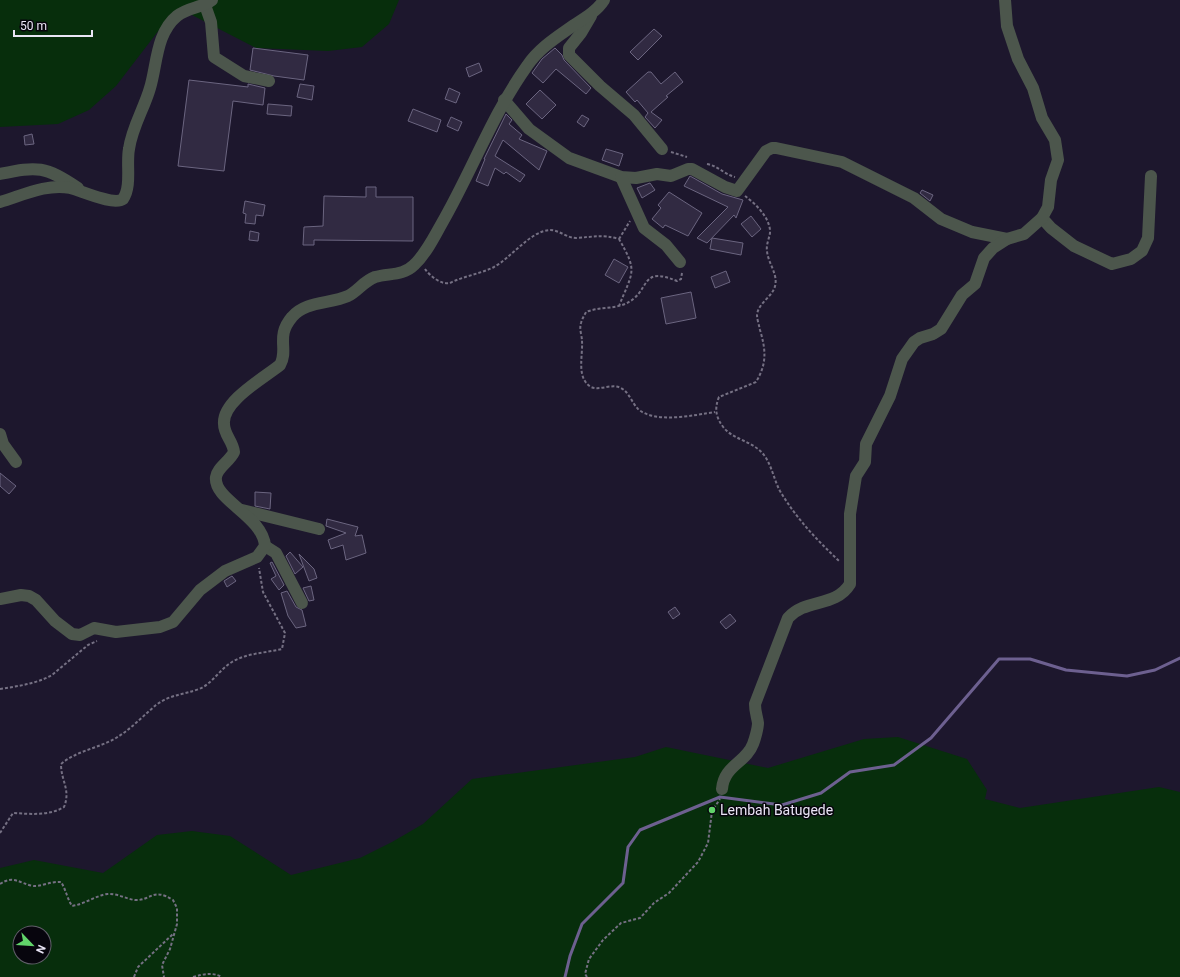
<svg xmlns="http://www.w3.org/2000/svg" width="1180" height="977" font-family="Roboto,sans-serif">
<style>
.green{fill:#072e0c;fill-rule:evenodd}
.lines{fill:none;stroke-linecap:round;stroke-linejoin:round}
.stream{stroke:#6d6090;stroke-width:3}
.building{fill:#312a42;stroke:#6b6580}
.path{stroke:#757083;stroke-width:2;stroke-dasharray:3 2;stroke-linecap:butt}
.minor{stroke:#4c564c;stroke-width:12}
.poi-dot{fill:#61d46a;stroke:#07050d;stroke-width:1.5}
.labels{text-anchor:middle;stroke-width:3;stroke-linejoin:round;paint-order:stroke}
.poi-label{font-size:14px;fill:#e9e5f5;stroke:#07050d;text-anchor:start}
</style>
<rect width="100%" height="100%" fill="#1d172d"/>
<!-- green -->
<g class="green">
<path d="M0 0H399L389 24 362 47 328 51 256 48 190 14 159 30 116 86 89 110 58 124 0 127Z"/>
<path d="M898 737 967 759 987 790 985 799 1020 808 1159 787 1180 792V977H0V868L34 860 103 873 157 835 192 831 230 836 291 875 360 858 392 842 423 824 472 779 635 757 666 747 768 768 864 739ZM20 933H44V957H20Z"/>
</g>
<g class="lines">
<!-- stream -->
<path class="stream" d="M565 977 570 956 582 924 623 883 628 847 640 830 720 797 782 805 821 793 850 772 894 765 931 738 999 659H1030L1066 670 1127 676 1155 670 1180 658"/>
</g>
<!-- building -->
<g class="building">
<path d="M654 29 662 36 638 60 630 52Z"/>
<path d="M253 48 308 55 304 80 274 76 250 70Z"/>
<path d="M555 48 562 55 564 60 591 88 586 94 556 69 543 83 532 73 542 59Z"/>
<path d="M479 63 482 71 469 77 466 68Z"/>
<path d="M648 72H651L661 84 675 72 683 82 666 96 668 97 651 112 662 120 655 128 645 117 648 113 637 100 635 102 626 92Z"/>
<path d="M189 80 248 87V84L265 88 263 105 233 101 224 171 178 166Z"/>
<path d="M300 84 314 86 312 100 297 97Z"/>
<path d="M449 88 460 93 456 103 445 99Z"/>
<path d="M540 90 556 105 542 119 526 104Z"/>
<path d="M268 104 292 106 291 116 267 114Z"/>
<path d="M413 109 441 120 437 132 408 121Z"/>
<path d="M506 114 512 120 509 124 522 135 519 139 547 151 539 170 503 140 495 156 525 175 520 182 506 172 504 174 495 168 488 186 476 181 485 159H484Z"/>
<path d="M582 115 589 119 584 127 577 122Z"/>
<path d="M451 117 462 122 458 131 447 126Z"/>
<path d="M32 134 34 144 25 145 24 136Z"/>
<path d="M606 149 623 154 619 166 602 160Z"/>
<path d="M690 176 722 194 743 200 736 218 734 215 707 243 697 238 728 207 684 186Z"/>
<path d="M650 183 655 190 642 198 637 188Z"/>
<path d="M366 187H376V197H413V241L314 240V245H303L304 227 323 226 324 196 366 197Z"/>
<path d="M922 190 933 195 930 201 920 193Z"/>
<path d="M669 192 702 213 688 236 665 225 663 228 652 219 661 208 658 205Z"/>
<path d="M245 201 265 205 263 216 256 215 255 224 245 223 246 214 243 213Z"/>
<path d="M751 216 761 229 752 237 741 224Z"/>
<path d="M250 231 259 233 258 241 249 240Z"/>
<path d="M712 238 743 243 741 255 710 249Z"/>
<path d="M614 259 628 267 619 283 605 275Z"/>
<path d="M726 271 730 282 715 288 711 277Z"/>
<path d="M691 292 696 318 666 324 661 298Z"/>
<path d="M0 473 16 486 9 494 0 486Z"/>
<path d="M255 492 271 493 270 509 255 506Z"/>
<path d="M327 519 358 527 355 536 362 535 366 553 346 560 343 545 331 549 328 540 346 533 326 526Z"/>
<path d="M290 552 303 567 295 574 286 556Z"/>
<path d="M299 554 314 569 317 578 309 581Z"/>
<path d="M272 562 284 585 279 590 271 579 276 576 270 563Z"/>
<path d="M232 576 236 581 227 587 224 581Z"/>
<path d="M311 586 314 600 309 601 303 588Z"/>
<path d="M287 591 296 607 302 610 306 626 296 628 288 616 281 593Z"/>
<path d="M675 607 680 614 673 619 668 612Z"/>
<path d="M730 614 736 621 726 629 720 622Z"/>
</g>
<g class="lines">
<!-- path -->
<g class="path">
<path d="M671 152 687 157"/>
<path d="M707 164C718 166 724 174 735 177"/>
<path d="M745 196C756 204 771 219 770 233 769 239 766 245 767 251 768 264 780 276 774 289 770 298 758 304 757 315 757 319 759 325 760 330 766 350 767 364 756 382L719 397C714 409 716 418 724 428 734 440 753 441 764 455 772 466 774 480 780 491 796 518 816 539 839 561"/>
<path d="M619 239 630 221"/>
<path d="M425 269C430 276 441 285 450 283 464 276 480 274 494 267 511 258 530 231 550 230 559 230 567 238 576 238 593 237 602 234 619 239 638 272 633 271 619 306"/>
<path d="M682 273 681 279 677 281C638 265 652 292 625 304 613 309 598 307 586 312 584 316 582 319 581 323 579 329 582 336 582 341 583 356 576 378 591 387 600 391 612 383 621 388 629 392 632 403 638 409 655 424 695 415 715 412"/>
<path d="M0 689C18 686 36 684 52 675L88 645 97 641"/>
<path d="M0 833 13 813C31 814 49 816 64 807 71 790 61 781 61 764 76 751 99 748 116 738 131 729 143 716 156 705 171 694 183 695 199 689 212 684 220 669 232 662 247 653 265 653 282 649L285 633 263 592 259 568"/>
<path d="M0 884C13 875 19 883 33 886 40 887 51 881 61 882 66 890 67 898 72 906 85 904 95 896 107 894 117 893 126 899 135 900 151 901 152 887 173 900L177 908V924L170 949 162 965 164 977"/>
<path d="M134 977 138 967 173 934"/>
<path d="M193 977C204 974 212 972 222 977"/>
<path d="M587 977 585 974 589 959 603 940 621 923 640 918 654 903 669 893 698 862 708 843 712 811 720 799"/>
</g>
<!-- minor -->
<g class="minor">
<path d="M205 5 211 22 214 57 244 76 269 81"/>
<path d="M591 16 581 33 569 48V55L600 86 634 115 662 149"/>
<path d="M504 100 529 129 569 158 621 177 636 178 657 174 671 176 688 169H692L725 187 737 191 766 151 772 148H776L842 162 914 198 941 219 972 232 1007 239"/>
<path d="M0 174C38 166 45 166 78 188"/>
<path d="M621 177 644 228 666 245 680 262"/>
<path d="M0 202C21 196 47 183 70 188 82 191 114 206 123 199 132 186 126 164 129 149 132 127 144 109 150 88 157 65 156 33 177 16 188 7 202 8 212 0"/>
<path d="M1042 218 1051 228 1074 246 1112 264 1131 259 1142 251 1148 238 1151 176"/>
<path d="M0 434 3 444 16 462"/>
<path d="M242 510 319 529"/>
<path d="M265 546 276 553 302 603"/>
<path d="M0 599 21 595 29 596 36 600 55 621 72 634 80 635 94 628 116 632 160 627 173 622 200 590 225 571 257 557 265 546C263 516 213 500 216 477 217 468 230 461 234 452 233 441 224 435 224 424 222 401 264 378 280 365 289 349 275 337 292 317 305 301 330 304 348 296 358 291 364 281 375 277 389 273 403 276 414 265 426 254 434 237 442 223 472 171 492 115 527 66 539 48 557 37 574 25 585 18 597 11 604 0"/>
<path d="M722 789C724 765 746 763 753 744 755 739 758 728 758 723 757 716 755 712 755 704L788 618C806 598 835 608 850 584V514L856 476 865 462 866 444 890 396 902 359 914 342 920 338 933 334 941 329 962 295 975 284 984 258 993 248 1007 239 1024 234 1042 218 1048 207 1051 180 1058 160 1055 140 1042 118 1033 88 1018 59 1007 26 1005 0"/>
</g>
</g>
<!-- markers -->
<circle class="poi-dot" cx="712" cy="810" r="4"/>
<g class="labels">
<!-- poi labels -->
<g class="poi-label">
<text x="720" y="815">Lembah Batugede</text>
</g>
</g>
<!-- north arrow -->
<g transform="translate(32 945) rotate(115)"><circle r="19" fill="#07050d" stroke="#615f6a"/>
<path d="M0-3L7 15L0 10L-7 15Z" fill="#61d46a"/>
<text y="-6" font-size="11" font-weight="bold" text-anchor="middle" fill="#e9e5f5">N</text>
</g>
<!-- scale -->
<path d="M14 30v6h78v-6" fill="none" stroke="#e9e5f5" stroke-width="2"/>
<text x="20" y="30" font-size="12" fill="#e9e5f5" stroke="#07050d" stroke-width="3" paint-order="stroke">50 m</text>
</svg>
